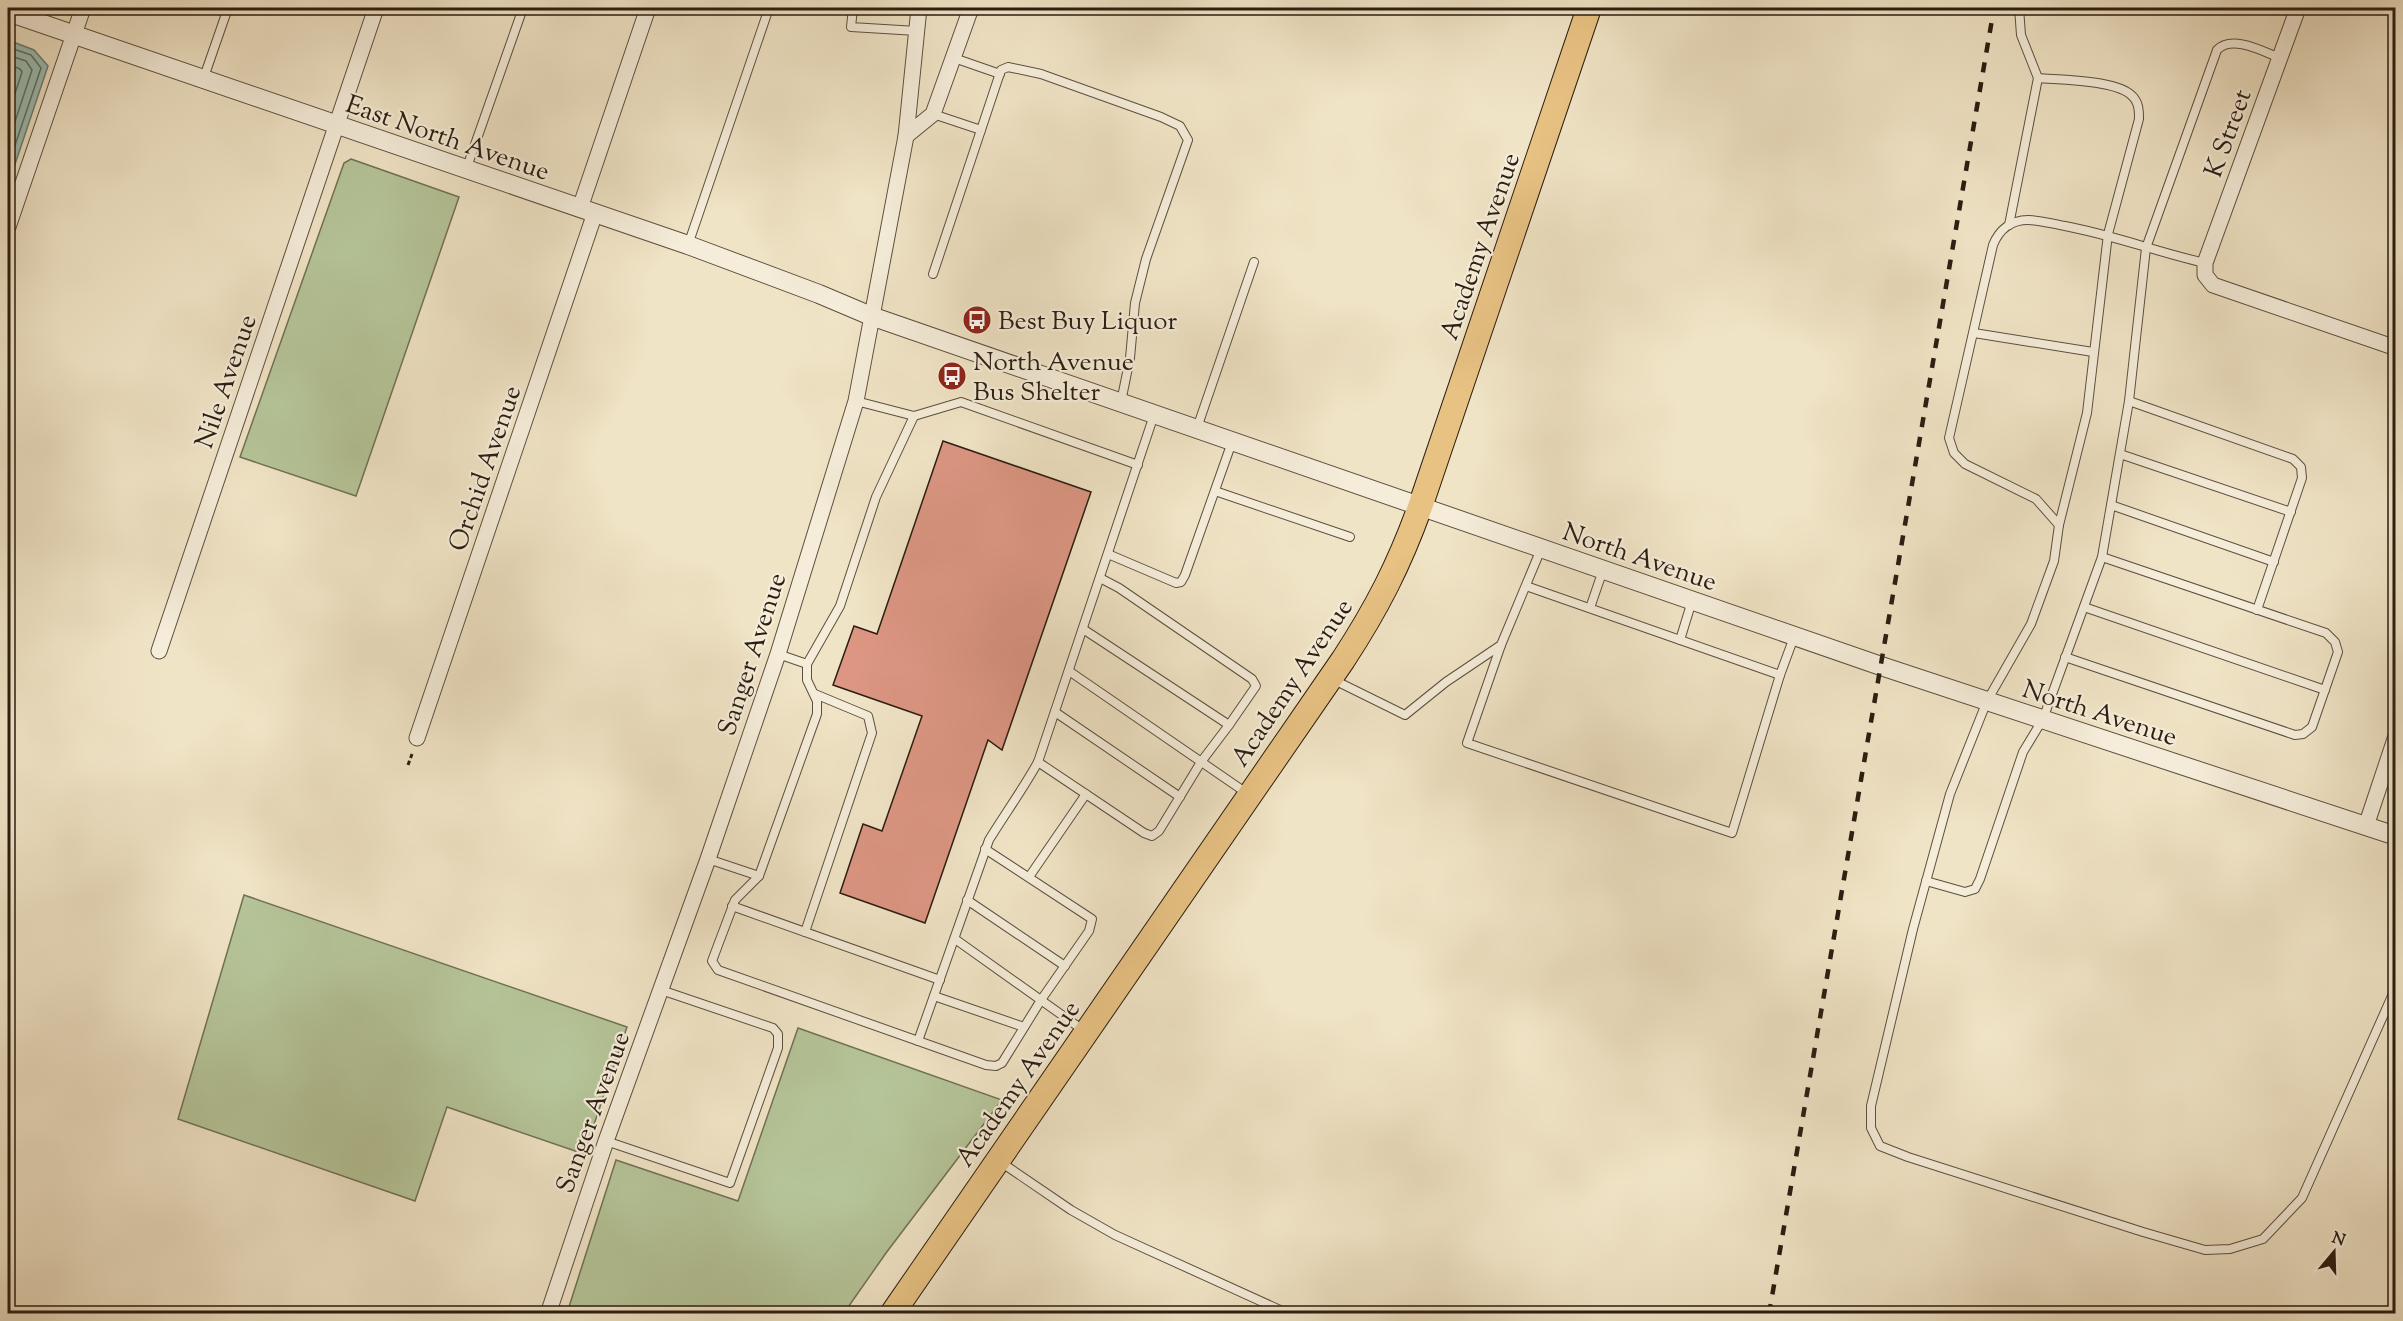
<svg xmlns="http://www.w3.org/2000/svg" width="2403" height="1321" font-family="'Sorts Mill Goudy',serif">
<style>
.green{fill:#b5c599;stroke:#707155;stroke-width:1.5}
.water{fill:#9abfb5;stroke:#6d7e73;stroke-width:1.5}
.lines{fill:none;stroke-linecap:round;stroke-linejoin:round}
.shore{stroke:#626e63;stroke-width:1.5}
.building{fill:#dc9683;stroke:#2a1d11;stroke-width:1.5}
.service-casing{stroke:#5c4f3e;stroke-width:10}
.minor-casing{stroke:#5c4f3e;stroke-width:17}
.tertiary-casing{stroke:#5c4f3e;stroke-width:20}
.primary-casing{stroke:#2a1d11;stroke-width:26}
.path{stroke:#2a1d11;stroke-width:3;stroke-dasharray:4.5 3;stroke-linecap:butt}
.service{stroke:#f5edda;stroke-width:8}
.minor{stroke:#f5edda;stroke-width:15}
.tertiary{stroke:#f5edda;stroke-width:18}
.primary{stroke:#e8c283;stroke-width:24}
.rail{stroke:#2a1d11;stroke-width:4.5;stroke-dasharray:10 10;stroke-linecap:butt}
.labels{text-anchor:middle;stroke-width:4.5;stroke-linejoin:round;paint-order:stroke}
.street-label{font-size:26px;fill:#2a1d11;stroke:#f5edda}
.poi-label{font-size:26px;fill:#2a1d11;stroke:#f5edda;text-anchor:start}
</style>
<rect width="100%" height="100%" fill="#f0e4c6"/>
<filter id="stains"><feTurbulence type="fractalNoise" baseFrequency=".00333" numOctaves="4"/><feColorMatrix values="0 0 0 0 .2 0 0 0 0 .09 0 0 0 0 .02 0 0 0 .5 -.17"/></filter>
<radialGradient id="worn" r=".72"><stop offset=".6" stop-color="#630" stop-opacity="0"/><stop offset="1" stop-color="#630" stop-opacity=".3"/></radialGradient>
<!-- green -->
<g class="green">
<path d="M351 159 459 197 356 496 240 457 344 163Z"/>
<path d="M244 895 627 1027 584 1154 447 1107 415 1201 178 1119Z"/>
<path d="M798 1028 1002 1100 886 1253 844 1313H567L616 1160 738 1201Z"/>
</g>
<!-- water -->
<path class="water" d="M8 40 34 50 48 66 8 185Z"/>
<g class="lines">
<!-- shore -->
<g class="shore">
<path d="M8 47 31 55 41 68 8 166"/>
<path d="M8 55 26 61 32 70 8 143"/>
<path d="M8 64 20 69 22 72 8 115"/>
</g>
</g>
<!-- building -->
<path class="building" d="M943 441 1091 492 1002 750 988 740 925 923 840 893 863 824 882 831 922 716 833 685 854 626 877 634Z"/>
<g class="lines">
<!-- service casing -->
<g class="service-casing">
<g id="service">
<path d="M853 8 851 27 917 31"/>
<path d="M954 58 1000 74"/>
<path d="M2038 78C2061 80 2112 80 2130 94 2139 101 2139 110 2139 119L2108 234 2087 413 2059 525"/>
<path d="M203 80 228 8"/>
<path d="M933 114 981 130"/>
<path d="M466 170 523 8"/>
<path d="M2009 225 2038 78 2021 35 2019 8"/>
<path d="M688 245 769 8"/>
<path d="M2205 263C2157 252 2113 235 2065 226 2053 224 2040 220 2028 220 2011 220 1999 230 1993 245L1949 438 1954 453 1965 464 2036 499 2059 525 2054 561 2031 624 1987 701 1950 794 1913 929 1871 1106V1128L1880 1146 1908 1157 2143 1232 2205 1250 2230 1249 2263 1239 2302 1198 2396 987"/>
<path d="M933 274 1001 70 1008 67 1041 74 1161 117 1180 126 1188 140 1146 259 1135 303 1130 358 1121 402"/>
<path d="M1974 333 2093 352"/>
<path d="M856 401 914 416 961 402 1138 465"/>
<path d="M2129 401 2293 459 2301 467 2302 478 2257 610"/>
<path d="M914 416 876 497 840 606 807 664V680L817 701V714L759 876 735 900 712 961 718 970 986 1065 996 1066 1002 1063 1041 1000 1089 931 1092 919 985 849"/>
<path d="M1197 428 1254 262"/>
<path d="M2120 454 2291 512"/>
<path d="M1215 491 1350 537"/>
<path d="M2111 505 2274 562"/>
<path d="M1108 554 1176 583 1181 582 1185 575 1232 442"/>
<path d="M2084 607 2325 690"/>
<path d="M1590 608 1603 570"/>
<path d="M1083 629 1229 725 1256 686 1252 679 1119 588 1100 578"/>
<path d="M1680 640 1692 601"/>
<path d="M1501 645 1467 743 1732 833 1780 675 1526 586"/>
<path d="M778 654 807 664"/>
<path d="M2065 657 2295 735 2303 734 2312 727 2338 652 2335 642 2326 633 2102 557"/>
<path d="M1069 671 1248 794"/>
<path d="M1780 675 1794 637"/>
<path d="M1332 679 1405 715 1446 682 1501 645 1541 549"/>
<path d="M1055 712 1180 797"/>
<path d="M1038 762 1144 833 1152 836 1159 831 1201 762 1229 725"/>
<path d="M708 859 759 876"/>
<path d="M1029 877 1086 794"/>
<path d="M1926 881 1965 892 1975 889 1980 879 2023 752 2043 719 2102 557 2129 401 2146 248 2217 50C2232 34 2264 52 2280 58"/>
<path d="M967 900 1065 966"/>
<path d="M732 906 940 980"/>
<path d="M805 932 872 733 868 716 815 694"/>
<path d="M955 939 1083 1030"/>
<path d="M934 996 1024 1027"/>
<path d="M918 1041 989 840C1005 814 1023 789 1038 762L1154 415"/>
<path d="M606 1141 730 1183 778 1048V1034L773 1028 661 990"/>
<path d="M1002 1163 1071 1210 1115 1235 1289 1314"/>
</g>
</g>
<!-- minor casing -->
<g class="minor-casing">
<g id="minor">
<path d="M2298 8 2205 263V275L2213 285 2396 348"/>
<path d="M906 136 933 114 971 8"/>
<path d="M580 208 648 8"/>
<path d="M8 227 83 8"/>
<path d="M159 651 376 8"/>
<path d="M417 738 595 213"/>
<path d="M2366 826 2396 736"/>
<path d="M548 1314 606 1141 708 859 778 654 856 401 906 136 919 8"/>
</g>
</g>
<!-- tertiary casing -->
<g class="tertiary-casing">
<path id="tertiary" d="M8 12 688 245 819 294 871 316 1881 666 2396 836"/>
</g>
<!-- primary casing -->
<g class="primary-casing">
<path id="primary" d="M892 1314 1343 660C1377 608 1399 565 1420 507L1589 8"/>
</g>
<!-- path -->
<path class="path" d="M408 765 412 754"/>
<!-- service -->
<use href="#service" class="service"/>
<!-- minor -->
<use href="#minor" class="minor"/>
<!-- tertiary -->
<use href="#tertiary" class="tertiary"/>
<!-- primary -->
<use href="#primary" class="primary"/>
<!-- rail -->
<path class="rail" d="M1769 1314 1994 8"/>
</g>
<!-- icons -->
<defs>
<g id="bus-disc" transform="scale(1.5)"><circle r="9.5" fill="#8f2418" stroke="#f5edda"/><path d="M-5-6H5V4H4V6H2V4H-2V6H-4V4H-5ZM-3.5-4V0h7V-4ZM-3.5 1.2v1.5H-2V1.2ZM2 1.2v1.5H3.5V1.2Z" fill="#fff"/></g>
</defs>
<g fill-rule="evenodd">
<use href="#bus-disc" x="977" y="320"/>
<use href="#bus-disc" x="952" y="376"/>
</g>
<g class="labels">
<!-- street labels -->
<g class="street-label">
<text transform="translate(2227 133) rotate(-70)" y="9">K Street</text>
<text transform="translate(448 137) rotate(19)" y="9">East North Avenue</text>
<text transform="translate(1479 246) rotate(-71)" y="9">Academy Avenue</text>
<text transform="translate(225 381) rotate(-71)" y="9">Nile Avenue</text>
<text transform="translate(484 468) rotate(-71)" y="9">Orchid Avenue</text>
<text transform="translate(1640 556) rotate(19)" y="9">North Avenue</text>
<text transform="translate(751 654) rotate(-72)" y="9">Sanger Avenue</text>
<text transform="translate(1291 682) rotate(-56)" y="9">Academy Avenue</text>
<text transform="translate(2100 712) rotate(18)" y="9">North Avenue</text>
<text transform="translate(1017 1083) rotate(-55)" y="9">Academy Avenue</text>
<text transform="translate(592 1112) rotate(-70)" y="9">Sanger Avenue</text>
</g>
<!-- poi labels -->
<g class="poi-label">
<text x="998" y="329">Best Buy Liquor</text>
<text x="973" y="370">North Avenue<tspan x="973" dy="30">Bus Shelter</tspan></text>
</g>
</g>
<!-- margin -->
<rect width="2403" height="1321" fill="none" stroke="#f0e4c6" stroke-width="30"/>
<rect x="9" y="9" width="2385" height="1303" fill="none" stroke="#2a1d11" stroke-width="3"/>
<rect x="15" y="15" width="2373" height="1291" fill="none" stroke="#2a1d11" stroke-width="1.5"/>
<!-- north arrow -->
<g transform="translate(2334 1252) rotate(19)" stroke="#f5edda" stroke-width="4.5" paint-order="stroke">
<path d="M0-4.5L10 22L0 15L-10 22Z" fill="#2a1d11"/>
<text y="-9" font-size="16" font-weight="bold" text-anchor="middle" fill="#2a1d11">N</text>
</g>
<rect width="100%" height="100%" filter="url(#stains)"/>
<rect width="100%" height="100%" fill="url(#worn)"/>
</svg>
